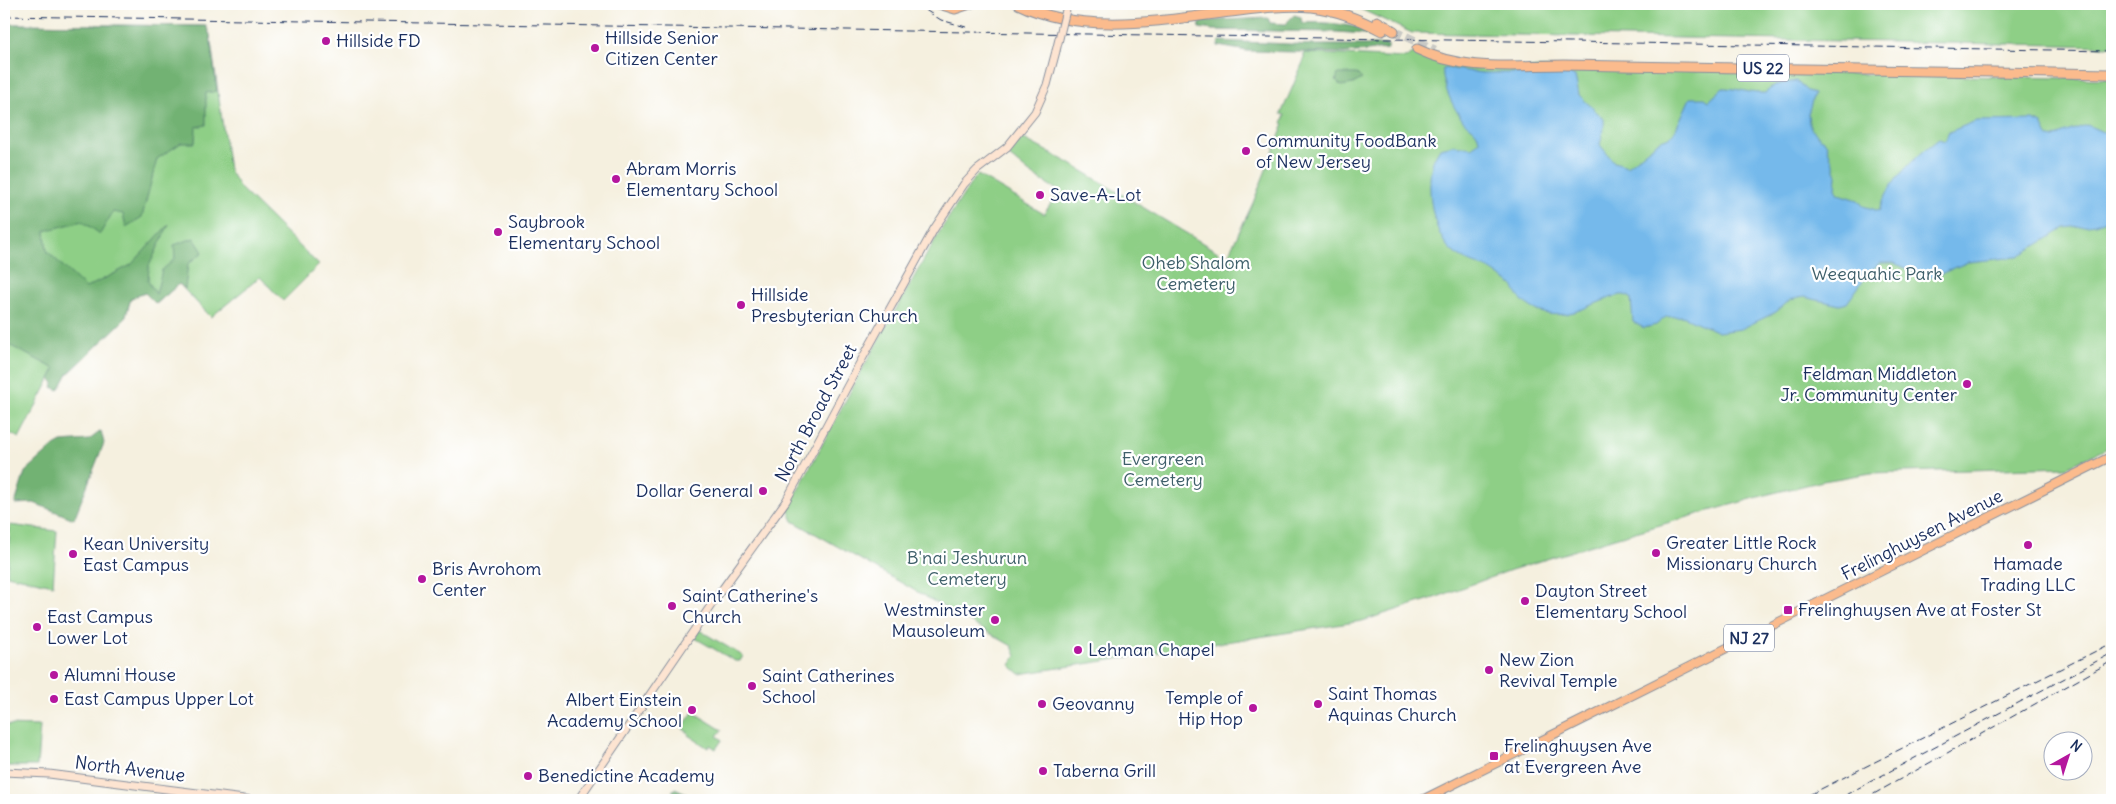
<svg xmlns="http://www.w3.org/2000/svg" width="2116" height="804" font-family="Delius,sans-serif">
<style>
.green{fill:#8ecf86;stroke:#547f72}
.forest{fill:#72b273;stroke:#467068}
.water{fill:#74b9eb;stroke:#4874a4}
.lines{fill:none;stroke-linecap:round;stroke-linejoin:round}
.highway-tunnel{stroke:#c9c9c5;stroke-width:9;stroke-dasharray:9 4.5;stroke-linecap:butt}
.secondary-casing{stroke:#88909e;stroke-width:9}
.primary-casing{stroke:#88909e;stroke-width:10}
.highway-casing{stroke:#88909e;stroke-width:11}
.secondary{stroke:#fde4d1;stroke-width:7}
.primary{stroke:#fbbb8d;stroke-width:8}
.highway{stroke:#fbbb8d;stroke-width:9}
.rail{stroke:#1b2f5e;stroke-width:1;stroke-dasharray:8 4;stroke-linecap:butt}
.secondary-bridge-casing{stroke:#88909e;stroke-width:9;stroke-linecap:butt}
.secondary-bridge{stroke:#fde4d1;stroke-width:7}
.poi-dot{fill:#b5179e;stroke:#fff;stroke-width:2}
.labels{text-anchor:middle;stroke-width:4.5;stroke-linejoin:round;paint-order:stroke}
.shield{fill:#fff;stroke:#5f6d8e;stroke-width:1}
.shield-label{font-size:16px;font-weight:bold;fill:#1b2f5e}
.poi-label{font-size:18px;fill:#1b2f5e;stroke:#fff;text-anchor:start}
.park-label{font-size:18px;fill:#3e5f6a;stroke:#fff}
.street-label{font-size:18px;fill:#1b2f5e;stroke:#fff}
</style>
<rect width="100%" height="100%" fill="#fff"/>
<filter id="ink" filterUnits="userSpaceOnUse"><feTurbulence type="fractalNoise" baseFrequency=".02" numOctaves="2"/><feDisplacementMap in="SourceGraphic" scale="10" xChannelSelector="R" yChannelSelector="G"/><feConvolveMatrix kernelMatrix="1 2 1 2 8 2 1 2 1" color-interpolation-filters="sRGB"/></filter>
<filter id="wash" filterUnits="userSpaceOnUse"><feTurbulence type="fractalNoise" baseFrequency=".0096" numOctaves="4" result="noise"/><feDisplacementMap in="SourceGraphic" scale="20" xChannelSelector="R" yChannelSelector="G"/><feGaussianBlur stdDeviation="1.12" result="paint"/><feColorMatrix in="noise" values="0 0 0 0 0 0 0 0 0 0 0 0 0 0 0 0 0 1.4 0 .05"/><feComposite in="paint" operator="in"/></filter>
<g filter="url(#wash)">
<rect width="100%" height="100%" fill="#f5f0df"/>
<!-- green -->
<g class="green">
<path d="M1357 4H2112V46L1412 33 1356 7Z"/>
<path d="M4 24 206 26 210 35 229 170 240 188 319 265 283 301 260 277 211 317 179 284 156 304 145 293 131 298 125 319 55 370 19 438 4 430Z"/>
<path d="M1415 52 1454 66 1469 68H1561L2112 79V446L2067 467 1871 473 1823 481 1769 494 1618 537 1511 570 1437 597 1362 621 1020 674 1010 665 1016 656 1012 646 793 521 788 509 859 375 940 231 973 180 978 175 1044 214 1059 191 1031 174 1008 155 1022 138 1069 163 1226 257 1231 267 1230 251 1253 203 1284 124 1282 123 1285 115 1281 114 1304 60V53L1405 58Z"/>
<path d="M10 525 57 531 53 585 7 575Z"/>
<path d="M699 630 743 656 740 661H735L695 638Z"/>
<path d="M693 712 722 730 717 736 722 740 716 749 710 745 708 748 688 735 689 733 682 728Z"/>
<path d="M4 725 40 726 37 766H4Z"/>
</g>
<!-- forest -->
<g class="forest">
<path d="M1294 15 1301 17 1302 23C1329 21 1353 26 1379 32V35L1336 32 1212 30 1199 28 1201 21 1268 18 1270 23 1285 24Z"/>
<path d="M4 24 206 26 210 35 217 91 206 93V125L196 127 195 143H181L157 159 142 217 126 227 123 214 113 212 100 234 82 221 45 231 47 251 86 288 131 265 169 224 149 266 148 281 156 294 162 270 175 259 174 245 194 238 203 252 188 264 185 289 179 284 156 304 145 293 131 298 125 319 67 375 59 390 52 387 54 383 50 379 55 369 11 346 4 358Z"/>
<path d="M1219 41 1314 45H1388V49L1345 53 1247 51 1218 46Z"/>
<path d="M1338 74H1357L1362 79 1353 84 1341 86 1336 81Z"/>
<path d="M101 431 104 443 74 519 34 503 15 504 25 472 54 446 61 442 89 440Z"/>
<path d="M675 788 701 800H689L672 791Z"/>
</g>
<!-- water -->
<path class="water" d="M1447 68 1482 73H1567L1575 76 1579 95 1604 119V126L1600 145 1614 162 1627 166 1659 141 1669 137 1675 131 1690 98H1705L1709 101 1723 88C1738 88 1750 94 1765 93L1775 85 1796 81 1807 91 1814 93 1808 114 1809 123 1811 129 1826 143 1837 175 1836 189 1839 194 1858 200 1863 206 1879 211C1888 182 1915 157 1939 139L1945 141 1949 132 1976 121 2033 120 2042 124 2048 136 2052 139 2063 133 2087 125 2112 136V218L2095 224 2065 228 2017 257 1968 262 1936 276 1926 277 1894 263H1880L1870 271 1847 303 1840 305 1804 297 1790 300 1776 312 1741 329 1718 332 1683 316 1666 317 1656 325 1644 328 1633 322 1631 298C1627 295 1622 294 1617 296 1593 302 1574 318 1548 314 1537 312 1522 303 1517 294 1514 289 1515 287 1511 284 1504 280 1496 273 1489 269 1477 263 1462 261 1452 251 1433 235 1426 189 1432 165 1433 159 1437 153 1440 148L1454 145 1472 148 1479 141C1478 129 1469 128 1463 120 1454 110 1441 82 1443 69Z"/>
</g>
<g filter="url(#ink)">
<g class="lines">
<!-- highway-tunnel -->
<path class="highway-tunnel" d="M1394 31 1435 50"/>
<!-- secondary casing -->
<g class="secondary-casing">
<g id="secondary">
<path d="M4 772 49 774 252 800"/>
<path d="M578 800 716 598 786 501 856 370 934 229 964 184 977 170 1007 147 1035 112 1047 85 1056 51"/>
</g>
</g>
<!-- primary casing -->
<g class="primary-casing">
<path id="primary" d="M1422 800C1653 687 1882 570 2112 456"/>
</g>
<!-- highway casing -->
<g class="highway-casing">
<g id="highway">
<path d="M939 4 955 9 970 4"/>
<path d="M1018 4C1085 37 1168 19 1239 11 1263 8 1287 5 1311 7 1336 10 1360 19 1382 31"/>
<path d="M1377 21 1394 31"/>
<path d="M1417 49C1464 72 1514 65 1564 65L2112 74"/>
</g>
</g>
<!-- secondary -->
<use href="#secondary" class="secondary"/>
<!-- primary -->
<use href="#primary" class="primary"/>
<!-- highway -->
<use href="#highway" class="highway"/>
<!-- rail -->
<g class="rail">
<path d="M916 4 941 20 966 27"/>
<path d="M4 16 2112 51"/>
<path d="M1799 800 2112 643"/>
<path d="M1836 800 2112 653"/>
<path d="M1863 800 2112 661"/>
</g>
<!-- secondary-bridge casing -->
<g class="secondary-bridge-casing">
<path id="secondary-bridge" d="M1056 51 1066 10"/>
</g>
<!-- secondary-bridge -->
<use href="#secondary-bridge" class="secondary-bridge"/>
</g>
</g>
<!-- markers -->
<g class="poi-dot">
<circle cx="326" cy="41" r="5"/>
<circle cx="595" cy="48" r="5"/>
<circle cx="1246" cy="151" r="5"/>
<circle cx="616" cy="179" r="5"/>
<circle cx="1040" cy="195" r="5"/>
<circle cx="498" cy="232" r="5"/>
<circle cx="741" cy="305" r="5"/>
<circle cx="1967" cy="384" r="5"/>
<circle cx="763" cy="491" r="5"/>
<circle cx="2028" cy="545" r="5"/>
<circle cx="1656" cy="553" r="5"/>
<circle cx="73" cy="554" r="5"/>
<circle cx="422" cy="579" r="5"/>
<circle cx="1525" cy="601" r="5"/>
<circle cx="672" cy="606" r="5"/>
<rect x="1783" y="605" width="10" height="10" rx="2.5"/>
<circle cx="995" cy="620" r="5"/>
<circle cx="37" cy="627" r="5"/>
<circle cx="1078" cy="650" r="5"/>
<circle cx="1489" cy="670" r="5"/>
<circle cx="54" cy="675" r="5"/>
<circle cx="752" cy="686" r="5"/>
<circle cx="54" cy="699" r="5"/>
<circle cx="1042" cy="704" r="5"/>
<circle cx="1318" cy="704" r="5"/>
<circle cx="1253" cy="708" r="5"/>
<circle cx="692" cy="710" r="5"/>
<rect x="1489" y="751" width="10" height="10" rx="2.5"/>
<circle cx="1043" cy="771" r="5"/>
<circle cx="528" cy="776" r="5"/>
</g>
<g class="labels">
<!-- shield labels -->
<g class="shield">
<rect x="1737" y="54.5" width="52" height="27" rx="4"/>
<rect x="1724" y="624.5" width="50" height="27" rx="4"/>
</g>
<g class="shield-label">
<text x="1763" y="74">US 22</text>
<text x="1749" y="644">NJ 27</text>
</g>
<!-- poi labels -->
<g class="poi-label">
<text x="605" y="44">Hillside Senior<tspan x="605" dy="21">Citizen Center</tspan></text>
<text x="336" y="47">Hillside FD</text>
<text x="1256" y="147">Community FoodBank<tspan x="1256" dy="21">of New Jersey</tspan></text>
<text x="626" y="175">Abram Morris<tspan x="626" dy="21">Elementary School</tspan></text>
<text x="1050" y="201">Save-A-Lot</text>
<text x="508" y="228">Saybrook<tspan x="508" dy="21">Elementary School</tspan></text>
<text x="751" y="301">Hillside<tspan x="751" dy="21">Presbyterian Church</tspan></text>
<text x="1957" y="380" text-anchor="end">Feldman Middleton<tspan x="1957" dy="21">Jr. Community Center</tspan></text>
<text x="753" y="497" text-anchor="end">Dollar General</text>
<text x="1666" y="549">Greater Little Rock<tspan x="1666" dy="21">Missionary Church</tspan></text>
<text x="83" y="550">Kean University<tspan x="83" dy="21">East Campus</tspan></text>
<text x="2028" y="570" text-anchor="middle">Hamade<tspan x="2028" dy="21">Trading LLC</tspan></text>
<text x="432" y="575">Bris Avrohom<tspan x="432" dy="21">Center</tspan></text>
<text x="1535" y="597">Dayton Street<tspan x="1535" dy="21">Elementary School</tspan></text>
<text x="682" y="602">Saint Catherine's<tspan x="682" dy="21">Church</tspan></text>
<text x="985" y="616" text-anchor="end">Westminster<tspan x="985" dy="21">Mausoleum</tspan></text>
<text x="1798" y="616">Frelinghuysen Ave at Foster St</text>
<text x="47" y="623">East Campus<tspan x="47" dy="21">Lower Lot</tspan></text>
<text x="1088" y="656">Lehman Chapel</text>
<text x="1499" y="666">New Zion<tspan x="1499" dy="21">Revival Temple</tspan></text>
<text x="64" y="681">Alumni House</text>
<text x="762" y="682">Saint Catherines<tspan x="762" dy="21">School</tspan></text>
<text x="1328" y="700">Saint Thomas<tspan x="1328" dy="21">Aquinas Church</tspan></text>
<text x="1243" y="704" text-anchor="end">Temple of<tspan x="1243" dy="21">Hip Hop</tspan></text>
<text x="64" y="705">East Campus Upper Lot</text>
<text x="682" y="706" text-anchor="end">Albert Einstein<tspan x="682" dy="21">Academy School</tspan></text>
<text x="1052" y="710">Geovanny</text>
<text x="1504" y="752">Frelinghuysen Ave<tspan x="1504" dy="21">at Evergreen Ave</tspan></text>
<text x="1053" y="777">Taberna Grill</text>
<text x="538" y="782">Benedictine Academy</text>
</g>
<!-- park labels -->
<g class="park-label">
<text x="1196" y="269">Oheb Shalom<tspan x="1196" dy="21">Cemetery</tspan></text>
<text x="1877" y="280">Weequahic Park</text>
<text x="1163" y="465">Evergreen<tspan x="1163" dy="21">Cemetery</tspan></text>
<text x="967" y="564">B'nai Jeshurun<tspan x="967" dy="21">Cemetery</tspan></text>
</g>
<!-- street labels -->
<g class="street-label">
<text transform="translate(816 413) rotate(-62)" y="6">North Broad Street</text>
<text transform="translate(1922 535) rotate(-27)" y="6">Frelinghuysen Avenue</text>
<text transform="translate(130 769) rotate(7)" y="6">North Avenue</text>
</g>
</g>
<!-- margin -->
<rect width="2116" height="804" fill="none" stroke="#fff" stroke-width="20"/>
<!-- north arrow -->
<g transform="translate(2068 756) rotate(39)"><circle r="24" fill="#ffffff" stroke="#a4acbf"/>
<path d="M0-4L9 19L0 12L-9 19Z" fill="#b5179e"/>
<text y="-8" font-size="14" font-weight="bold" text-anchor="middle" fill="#1b2f5e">N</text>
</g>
</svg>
